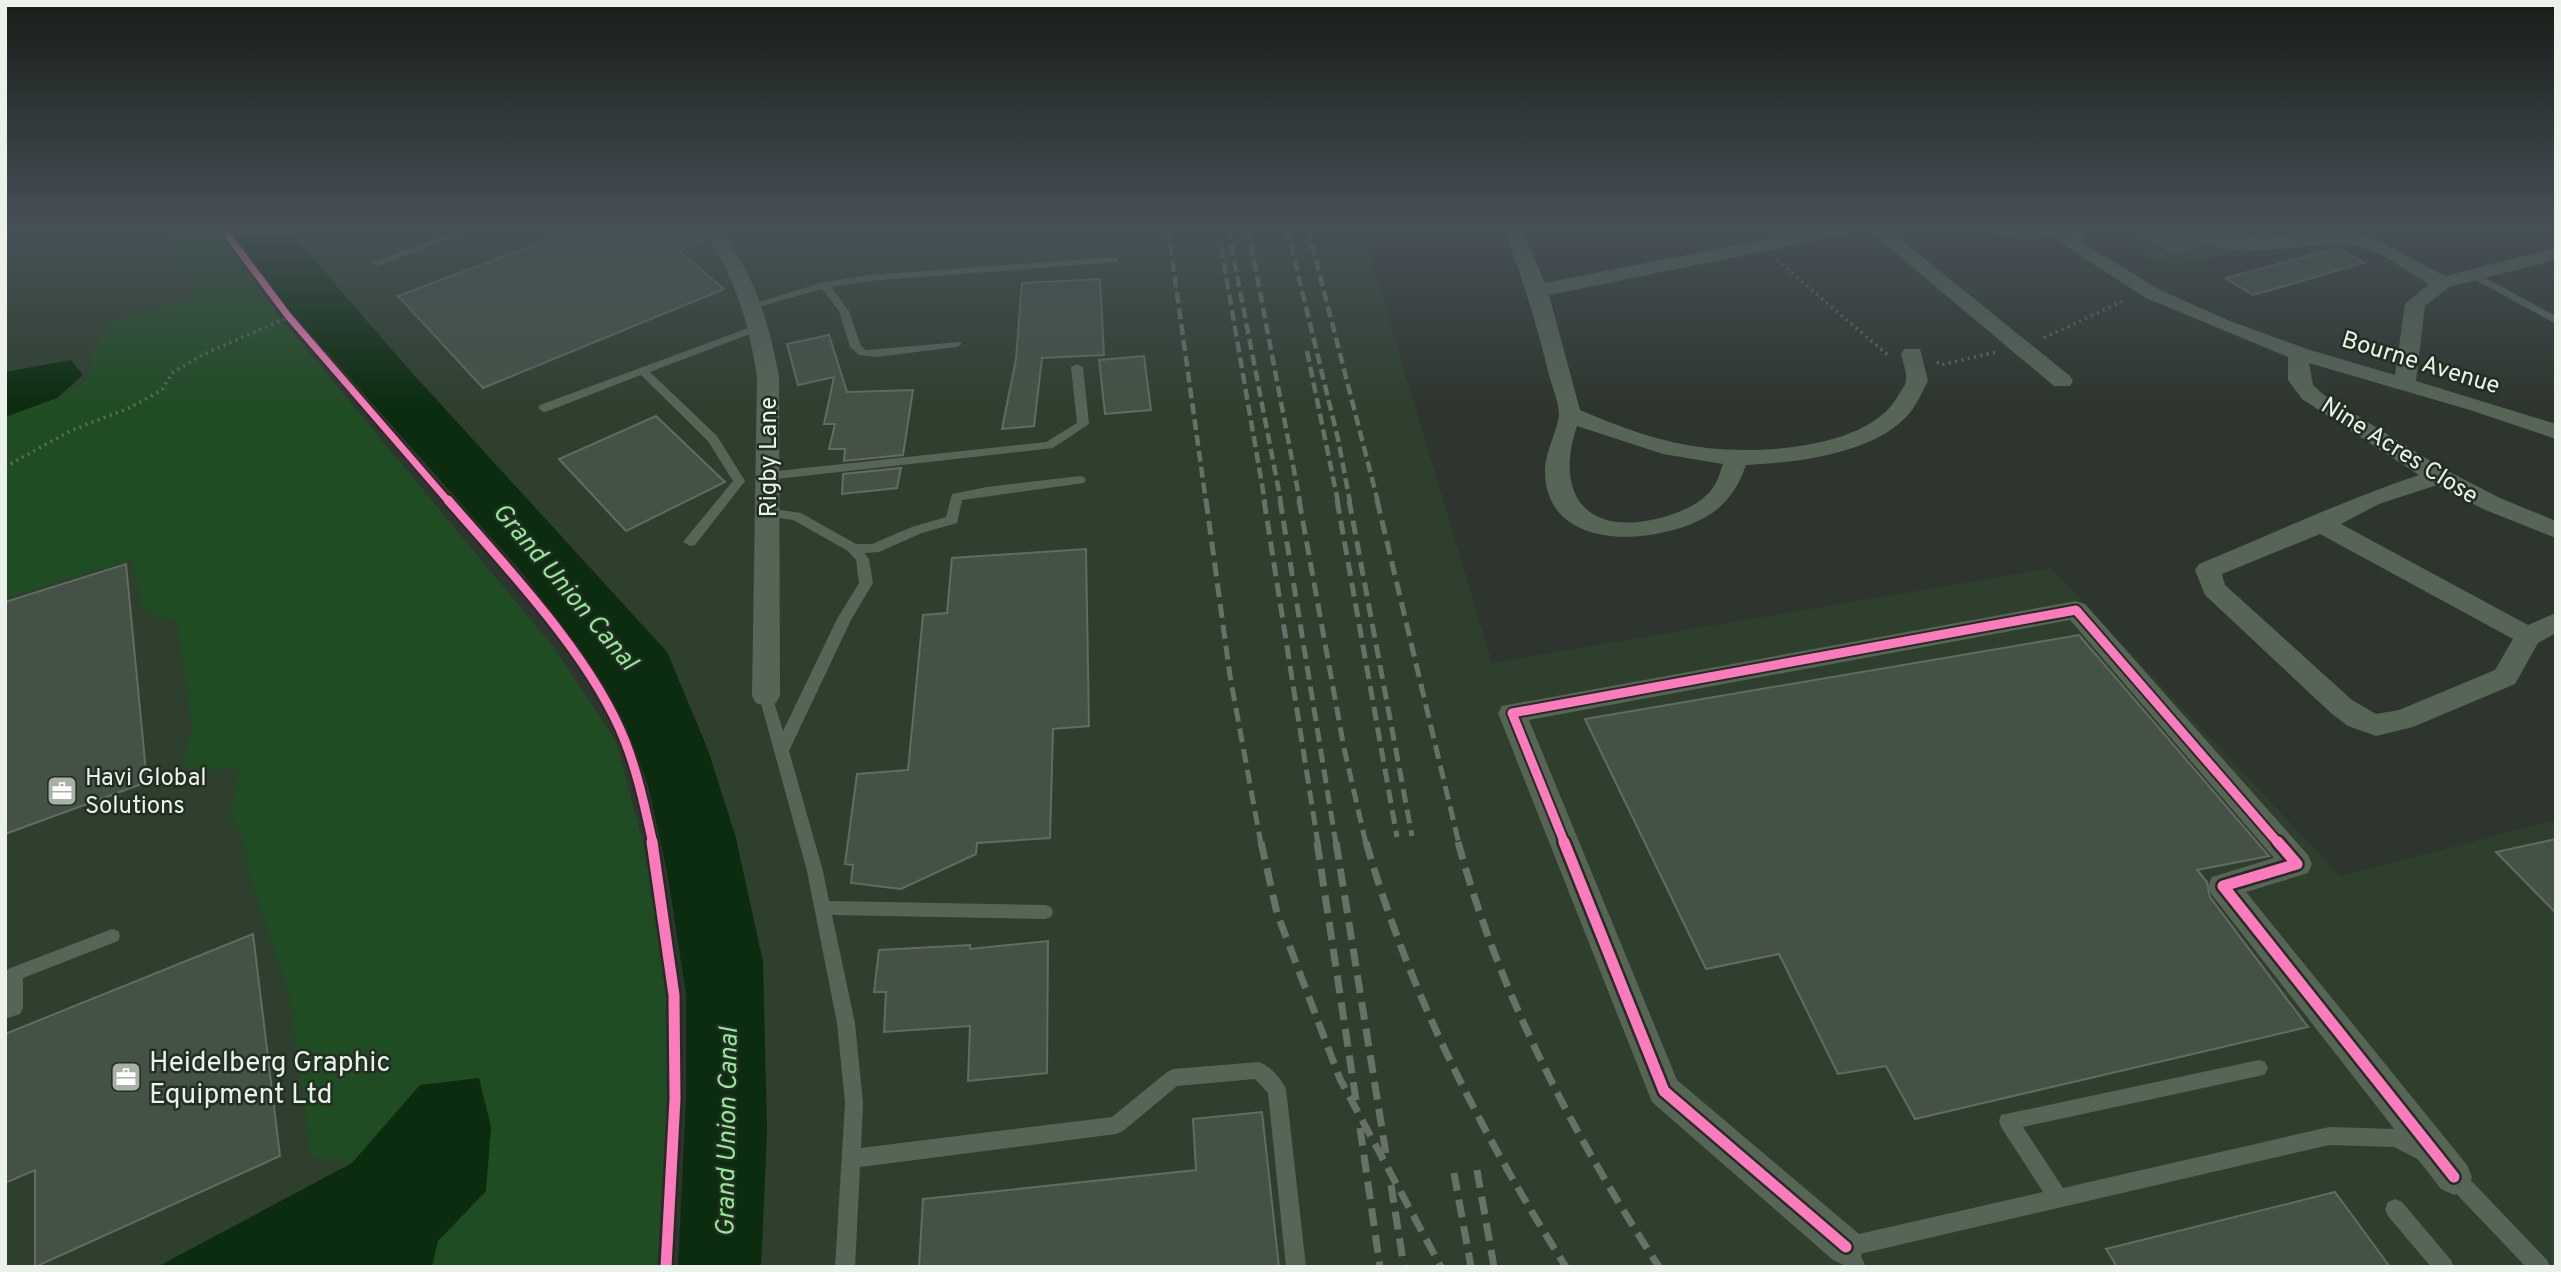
<svg xmlns="http://www.w3.org/2000/svg" width="2561" height="1272" font-family="Overpass,sans-serif">
<style>
.built{fill:#2e3f2e}
.green{fill:#204c23}
.water{fill:#0b2c0e}
.building{fill:#445245;stroke:#636963;stroke-width:2}
.lines{fill:none;stroke-linecap:round;stroke-linejoin:round}
.path-far2{stroke:#5f6a5f;stroke-width:3.5;stroke-dasharray:2 4.5;stroke-linecap:butt}
.path-far1{stroke:#5f6a5f;stroke-width:4.5;stroke-dasharray:2 5;stroke-linecap:butt}
.path{stroke:#5f6a5f;stroke-width:5;stroke-dasharray:2.5 7;stroke-linecap:butt}
.lane{fill:#576557;fill-rule:evenodd}
.street{fill:#576557;fill-rule:evenodd}
.rail-far2{stroke:#687168;stroke-width:4.5;stroke-dasharray:11 5;stroke-linecap:butt}
.rail-far1{stroke:#687168;stroke-width:5;stroke-dasharray:14 7;stroke-linecap:butt}
.rail{stroke:#687168;stroke-width:7;stroke-dasharray:18 9;stroke-linecap:butt}
.cycleway-far2-casing{stroke:#222e22;stroke-width:10}
.cycleway-far1-casing{stroke:#222e22;stroke-width:13}
.cycleway-casing{stroke:#222e22;stroke-width:16}
.cycleway-far2{stroke:#fd7abc;stroke-width:7}
.cycleway-far1{stroke:#fd7abc;stroke-width:9}
.cycleway{stroke:#fd7abc;stroke-width:11}
.labels{text-anchor:middle;stroke-width:5;stroke-linejoin:round;paint-order:stroke}
.street-label{font-size:24px;fill:#eaf2ea;stroke:#222e22}
.poi-label{font-size:24px;fill:#eaf2ea;stroke:#222e22;text-anchor:start}
.water-label{font-size:26px;font-style:italic;fill:#93ea95;stroke:#222e22}
.near-poi-label{font-size:28px;fill:#eaf2ea;stroke:#222e22;text-anchor:start}
</style>
<rect width="100%" height="100%" fill="#2e352e"/>
<!-- built -->
<g class="built">
<path d="M5 229H195L592 1267H5Z"/>
<path d="M287 229H1362L1492 663 2051 568 2340 876 2556 820V1267H761L767 1133 763 962 708 750 667 652 413 374Z"/>
<path d="M2102 229H2190L2229 254 2174 265 2149 258Z"/>
</g>
<!-- green -->
<path class="green" d="M171 229H216L283 321 556 650 616 741 651 873 666 998 668 1098 657 1267H432L438 1241 486 1191 420 1085 352 1163 311 1156 289 993 251 880 244 841 231 813 239 769 221 768 194 773 182 762 193 729 177 621 142 611 141 596 131 560 5 598V417L57 398 88 380 93 352 115 320 196 297Z"/>
<!-- water -->
<g class="water">
<path d="M228 229H287L413 374 667 652 708 750 736 838 763 962 767 1133 761 1267H678L686 1100V994L667 871 648 785 629 735 583 653 520 570 270 288Z"/>
<path d="M71 360 83 375 57 398 5 417V372Z"/>
<path d="M479 1078 491 1127 486 1191 438 1241 432 1267H157L352 1163 420 1085Z"/>
</g>
<!-- building -->
<g class="building">
<path d="M577 229H700L706 239 678 250 724 289 483 388 398 296Z"/>
<path d="M2136 229H2175L2200 245 2172 252Z"/>
<path d="M2338 248 2364 263 2253 295 2225 278Z"/>
<path d="M1100 279 1104 355 1042 358 1034 426 1002 429 1016 359 1022 283Z"/>
<path d="M829 335 847 392 913 390 903 455 844 461 845 449H829L835 424H824L834 377 798 385 787 344Z"/>
<path d="M1144 356 1151 410 1105 414 1099 360Z"/>
<path d="M656 416 725 482 626 531 559 459Z"/>
<path d="M901 468 897 488 842 494 843 474Z"/>
<path d="M1086 549 1089 726 1053 729 1050 838 977 843 976 854 901 889 851 883 853 865 845 864 857 774 908 770 923 615 947 613 952 558Z"/>
<path d="M126 564 147 782 5 834V602Z"/>
<path d="M2079 635 2269 856 2197 870 2207 882 2210 897 2308 1027 1915 1119 1886 1066 1838 1074 1779 954 1706 969 1585 719Z"/>
<path d="M2556 839V913L2496 852Z"/>
<path d="M253 934 280 1156 35 1267V1170L5 1183V1034Z"/>
<path d="M1048 941 1047 1073 968 1081 970 1026 884 1032 886 992H874L879 950 970 945V949Z"/>
<path d="M1262 1112 1279 1267H919L923 1199 1196 1170 1193 1119Z"/>
<path d="M2335 1192 2390 1267H2117L2106 1249Z"/>
</g>
<g class="lines">
<!-- path-far2 -->
<g class="path-far2">
<path d="M223 229 289 317 449 502"/>
<path d="M1777 260 1890 357"/>
<path d="M2044 338 2125 300"/>
<path d="M1937 362 1941 365 1996 352"/>
<path d="M5 467 70 431 129 408 162 390 172 373 202 355 289 317"/>
</g>
<!-- path-far1 -->
<path class="path-far1" d="M448 500C507 568 592 657 625 741 638 774 645 808 653 844"/>
<!-- path -->
<path class="path" d="M652 842 674 995 675 1099 666 1267"/>
<!-- lane -->
<g class="lane">
<path d="M462 229H477L380 265 376 266 371 263Z"/>
<path d="M1979 229H2002L2032 234 2054 230 2059 233 2032 240 1984 232Z"/>
<path d="M2074 229H2084L2081 247 2076 250 2071 247Z"/>
<path d="M1114 257 1118 258V262L869 281 831 287 849 311 861 346 866 350 960 342 962 344 956 347 877 357 859 355 850 347 839 311 822 289 751 309 746 306 820 283 869 275Z"/>
<path d="M2474 272 2556 316V324L2470 277V273Z"/>
<path d="M759 324 763 325V329L650 372 717 436 745 481 695 545 690 546 683 542 733 481 708 441 641 375 548 411 544 412 538 408 540 405Z"/>
<path d="M1077 364 1083 367 1089 424 1053 448 768 480 762 476 768 472 1046 442 1077 423 1071 367Z"/>
<path d="M1080 476 1084 477 1086 480 1084 483 962 500 957 523 922 533 879 552 864 553 869 559 873 583 851 620 789 751 823 871 829 901 1045 905 1051 907 1053 912 1051 917 1045 919 832 915 855 1023 863 1103 861 1148 1112 1117 1167 1072 1173 1069 1259 1062C1270 1066 1281 1078 1286 1089L1306 1267H1286L1268 1093 1255 1079 1177 1086 1123 1131 1116 1134 860 1167 855 1267H835L845 1103 837 1023 807 871 759 696 761 692H771L783 731 837 619 859 583 856 560 848 551 793 520 767 516 761 512 767 508 801 513 856 544H872L912 527 946 517 952 494 987 487Z"/>
<path d="M112 929 118 931 120 936 118 941 23 978V1008L20 1014 5 1019V974L8 969Z"/>
<path d="M2259 1060 2265 1062 2268 1068 2265 1074 2259 1076 2023 1127 2063 1188 2329 1127 2396 1129 2428 1146 2430 1152 2428 1158 2421 1161 2394 1147 2329 1145 1860 1254 1866 1267H1845L1836 1247 1839 1240 1846 1237 2043 1192 2001 1127 1999 1121 2001 1115Z"/>
<path d="M2454 1168 2461 1170 2547 1260 2550 1267H2526L2447 1184 2444 1177 2447 1170Z"/>
<path d="M2395 1199 2402 1202 2451 1260 2454 1267H2431L2388 1216 2385 1209 2388 1202Z"/>
</g>
<!-- street -->
<g class="street">
<path d="M703 229H721C756 281 767 315 779 376L780 696 776 703 766 706 756 703 752 696 757 376C747 315 736 281 703 229Z"/>
<path d="M1504 229H1522L1545 283 1816 229H1852L1843 235 1549 295 1580 410C1621 428 1663 443 1707 448 1760 454 1871 449 1899 394 1901 391 1906 384 1906 380 1907 373 1903 362 1901 354L1904 349H1920L1928 381C1921 393 1916 408 1905 418 1870 454 1794 463 1746 465 1732 506 1707 522 1665 532 1616 544 1544 537 1545 469 1546 450 1559 427 1559 413 1558 399 1551 384 1548 371 1536 321 1522 277 1504 229ZM1577 426 1663 454 1723 464C1720 472 1718 482 1712 489 1699 506 1676 514 1656 519 1583 536 1555 491 1577 426Z"/>
<path d="M1867 229H1888L2070 376 2073 381 2070 386H2054Z"/>
<path d="M2039 229H2061L2160 290 2230 321 2307 349 2395 375 2405 304 2429 284C2410 274 2381 251 2362 247 2315 235 2219 271 2188 229H2211L2235 239 2296 234 2366 235 2445 276 2556 248V260L2449 287 2425 306 2416 381 2556 424V439L2470 410 2309 363 2313 385 2324 395 2440 467 2500 498 2556 521V538L2483 509 2437 485 2379 504 2341 524 2528 625 2556 613V633L2538 643 2515 684 2413 727 2376 736 2348 726 2332 714 2205 595 2195 570 2199 564C2272 534 2344 500 2419 475L2302 399 2288 380V357L2146 298ZM2320 534 2513 639 2495 670 2399 710 2376 714 2352 700 2225 585 2222 574Z"/>
<path d="M2076 601 2085 604 2308 855 2312 864 2308 873 2246 892 2467 1165 2472 1177 2467 1189 2454 1195 2441 1189 2212 895 2208 886 2212 877 2274 858 2070 620 1529 720 1677 1080 1859 1234 1865 1247 1859 1260 1846 1266 1833 1260 1652 1102 1498 713 1502 706Z"/>
</g>
<!-- rail-far2 -->
<g class="rail-far2">
<path d="M1168 229 1206 502"/>
<path d="M1228 229 1281 502"/>
<path d="M1248 229 1300 502"/>
<path d="M1287 229 1338 439 1350 502"/>
<path d="M1308 229 1378 502"/>
<path d="M1221 247 1265 502"/>
<path d="M1307 351 1338 502"/>
</g>
<!-- rail-far1 -->
<g class="rail-far1">
<path d="M1206 500 1230 676 1261 844"/>
<path d="M1264 500 1318 844"/>
<path d="M1280 500 1336 844"/>
<path d="M1299 500 1344 748 1366 844"/>
<path d="M1337 500 1397 837"/>
<path d="M1349 500 1412 836"/>
<path d="M1377 500 1459 844"/>
</g>
<!-- rail -->
<g class="rail">
<path d="M1261 842 1277 913 1340 1079 1441 1267"/>
<path d="M1317 842 1356 1100"/>
<path d="M1336 842 1387 1160"/>
<path d="M1366 842C1410 995 1481 1133 1566 1267"/>
<path d="M1458 842C1500 996 1573 1134 1659 1267"/>
<path d="M1360 1128 1380 1267"/>
<path d="M1477 1170 1494 1267"/>
<path d="M1454 1173 1471 1267"/>
<path d="M1391 1185 1404 1267"/>
</g>
<!-- cycleway-far2 casing -->
<g class="cycleway-far2-casing">
<path id="cycleway-far2" d="M223 229 289 317 449 502"/>
</g>
<!-- cycleway-far1 casing -->
<g class="cycleway-far1-casing">
<g id="cycleway-far1">
<path d="M448 500C507 568 592 657 625 741 638 774 645 808 653 844"/>
<path d="M1565 844 1512 713 2076 610 2279 844"/>
</g>
</g>
<!-- cycleway casing -->
<g class="cycleway-casing">
<g id="cycleway">
<path d="M652 842 674 995 675 1099 666 1267"/>
<path d="M1564 842 1664 1091 1846 1247"/>
<path d="M2278 842 2297 864 2223 886 2454 1177"/>
</g>
</g>
<!-- cycleway-far2 -->
<use href="#cycleway-far2" class="cycleway-far2"/>
<!-- cycleway-far1 -->
<use href="#cycleway-far1" class="cycleway-far1"/>
<!-- cycleway -->
<use href="#cycleway" class="cycleway"/>
</g>
<!-- sky -->
<linearGradient id="sky" x2="0" y2="1"><stop stop-color="#191d19"/><stop offset="0.56" stop-color="#465157"/><stop offset="1" stop-color="#465157" stop-opacity="0"/></linearGradient>
<rect width="2561" height="407" fill="url(#sky)"/>
<!-- icons -->
<defs>
<g id="office-square" transform="scale(1.575)"><rect x="-9" y="-9" width="18" height="18" rx="4" fill="#a8b0a8" stroke="#222e22"/><path d="M-6-3h4V-5.5h4V-3h4V5H-6ZM-1-4.5V-3h2v-1.5ZM-6 0V1H6V0Z" fill="#fff"/></g>
</defs>
<g fill-rule="evenodd">
<use href="#office-square" x="62" y="791"/>
<use href="#office-square" x="126" y="1077"/>
</g>
<g class="labels">
<!-- street labels -->
<g class="street-label">
<text transform="translate(2421 362) rotate(17)" y="8">Bourne Avenue</text>
<text transform="translate(2400 450) rotate(32)" y="8">Nine Acres Close</text>
<text transform="translate(768 457) rotate(-90)" y="8">Rigby Lane</text>
</g>
<!-- poi labels -->
<g class="poi-label">
<text x="85" y="785">Havi Global<tspan x="85" dy="28">Solutions</tspan></text>
</g>
<!-- water labels -->
<g class="water-label">
<text transform="translate(566 586) rotate(50)" y="9">Grand Union Canal</text>
<text transform="translate(726 1132) rotate(-89)" y="9">Grand Union Canal</text>
</g>
<!-- near-poi labels -->
<g class="near-poi-label">
<text x="149" y="1071">Heidelberg Graphic<tspan x="149" dy="32">Equipment Ltd</tspan></text>
</g>
</g>
<!-- border -->
<rect width="2561" height="1272" fill="none" stroke="#eaf2ea" stroke-width="14"/>
</svg>
